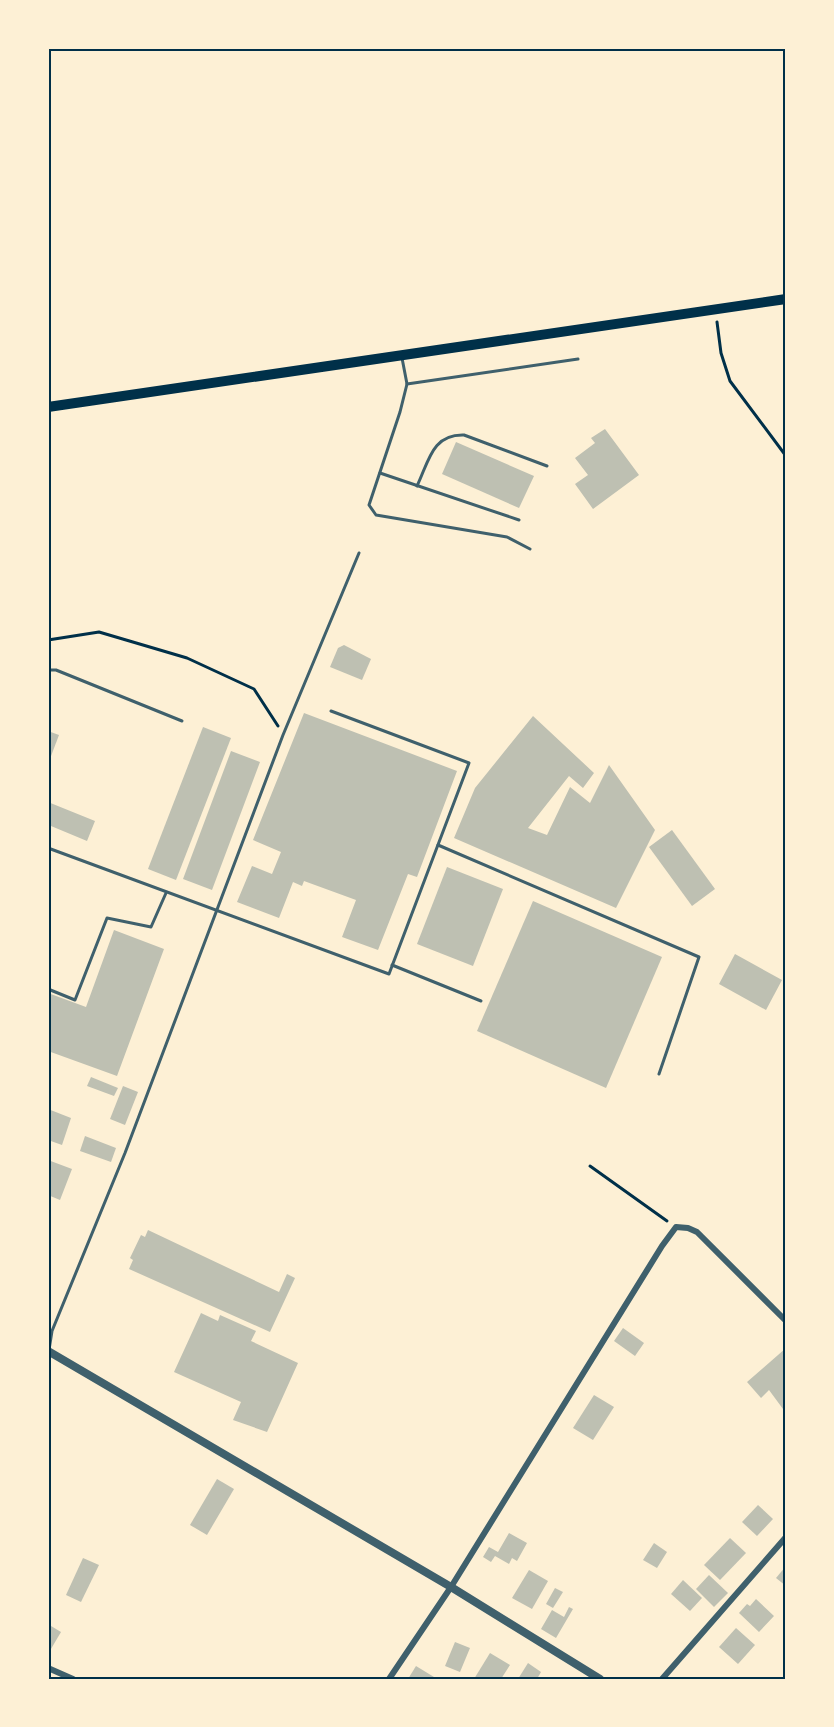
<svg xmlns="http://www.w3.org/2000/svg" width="834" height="1727" font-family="'Roboto Condensed',sans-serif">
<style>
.building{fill:#bec0b2}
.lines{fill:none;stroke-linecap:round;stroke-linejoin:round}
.path{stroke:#003049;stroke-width:3}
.service{stroke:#3f606c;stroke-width:3}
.minor{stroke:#3f606c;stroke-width:6}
.tertiary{stroke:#3f606c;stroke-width:8}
.primary{stroke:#003049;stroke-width:10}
.neatline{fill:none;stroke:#003049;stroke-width:2}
</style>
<rect width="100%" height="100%" fill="#fdf0d5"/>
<!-- building -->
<g class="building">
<path d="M605 429 639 475 593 509 575 484 588 475 575 458 595 443 591 438Z"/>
<path d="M456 442 534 476 519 508 442 474Z"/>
<path d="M344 645 371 659 362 680 330 667 338 648Z"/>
<path d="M304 713 457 771 417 877 408 874 378 950 342 937 356 900 304 881 302 886 293 882 279 918 237 902 252 866 272 874 281 852 253 840Z"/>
<path d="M533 716 594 773 583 788 569 776 528 828 547 835 570 787 590 803 609 765 655 830 616 908 454 838 475 788Z"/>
<path d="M203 727 231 738 176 880 148 869Z"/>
<path d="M48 731 59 735 48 764Z"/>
<path d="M231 751 260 762 212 890 183 879Z"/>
<path d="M48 802 95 821 87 841 51 826 48 834Z"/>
<path d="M672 830 715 889 692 906 649 847Z"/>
<path d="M447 867 503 889 473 966 417 944Z"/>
<path d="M533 901 662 957 606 1088 477 1031Z"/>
<path d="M114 930 164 949 117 1076 48 1051V993L86 1007Z"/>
<path d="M735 954 782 980 766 1010 719 984Z"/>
<path d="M91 1077 118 1088 114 1096 87 1086Z"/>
<path d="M123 1086 138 1092 125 1125 110 1119Z"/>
<path d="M48 1109 71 1118 62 1145 48 1140Z"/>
<path d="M85 1136 116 1148 111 1162 80 1151Z"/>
<path d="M48 1160 72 1169 60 1200 48 1195 50 1187 48 1186Z"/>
<path d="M148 1230 279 1292 287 1274 295 1278 270 1332 129 1269 133 1260 130 1258 141 1235 145 1237Z"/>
<path d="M201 1313 218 1321 220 1315 256 1331 251 1341 298 1363 267 1432 233 1420 241 1402 174 1372Z"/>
<path d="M623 1328 644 1343 635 1356 614 1341Z"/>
<path d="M786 1348V1407L783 1409 769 1390 761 1398 747 1382Z"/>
<path d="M594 1395 614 1407 593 1440 573 1428Z"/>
<path d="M217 1479 234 1489 207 1535 190 1525Z"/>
<path d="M758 1505 773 1519 757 1536 742 1522Z"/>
<path d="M509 1533 527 1543 517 1561 512 1558 509 1564 495 1556 491 1562 483 1557 489 1547 498 1552Z"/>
<path d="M730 1538 746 1553 720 1580 704 1565Z"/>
<path d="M654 1543 667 1552 657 1568 643 1560Z"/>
<path d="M83 1558 99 1565 81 1602 66 1595Z"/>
<path d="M786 1566V1586L776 1578Z"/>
<path d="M529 1570 548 1581 532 1609 512 1598Z"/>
<path d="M709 1575 728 1593 714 1607 696 1589Z"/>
<path d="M683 1580 702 1598 690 1611 671 1594Z"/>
<path d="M555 1588 563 1592 553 1608 546 1604Z"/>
<path d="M756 1599 774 1616 759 1632 739 1613 747 1604 750 1606Z"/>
<path d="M569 1607 573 1609 556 1638 541 1629 552 1610 564 1617Z"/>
<path d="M51 1626 61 1632 48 1654V1630Z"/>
<path d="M736 1628 755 1645 738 1664 719 1647Z"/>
<path d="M455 1642 470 1648 460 1672 445 1666Z"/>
<path d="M490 1653 510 1665 501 1679H474Z"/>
<path d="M528 1663 541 1672 537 1679H518Z"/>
<path d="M416 1666 434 1677 433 1679H408Z"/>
</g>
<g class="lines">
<!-- path -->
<g class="path">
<path d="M717 322 721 353 730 381 786 456"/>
<path d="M48 640 99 632 187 658 254 689 278 726"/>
<path d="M590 1166 667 1221"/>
</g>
<!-- service -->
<g class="service">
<path d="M402 358 407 384 400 412 369 505 376 515 507 537 530 549"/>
<path d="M407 384 578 359"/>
<path d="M380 473 519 520"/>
<path d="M417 486C429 461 432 434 464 435L547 466"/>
<path d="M48 670H56L182 721"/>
<path d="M438 845 699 957 659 1074"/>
<path d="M48 848 389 974 469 763 331 711"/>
<path d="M392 965 481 1001"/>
<path d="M48 989 75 1000 107 918 151 927 166 893"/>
<path d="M49 1350 52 1331 125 1153 283 735 359 553"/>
</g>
<!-- minor -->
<g class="minor">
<path d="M48 1668 73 1679"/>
<path d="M389 1679 451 1587 662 1246 676 1227 688 1228 697 1232 786 1321"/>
<path d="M662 1679 786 1537"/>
</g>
<!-- tertiary -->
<path class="tertiary" d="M48 1351 451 1587 600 1679"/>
<!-- primary -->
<path class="primary" d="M48 407 786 299"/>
</g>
<!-- border -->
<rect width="834" height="1727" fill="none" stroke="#fdf0d5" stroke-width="99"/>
<rect x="50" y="50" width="734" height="1628" class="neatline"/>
</svg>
